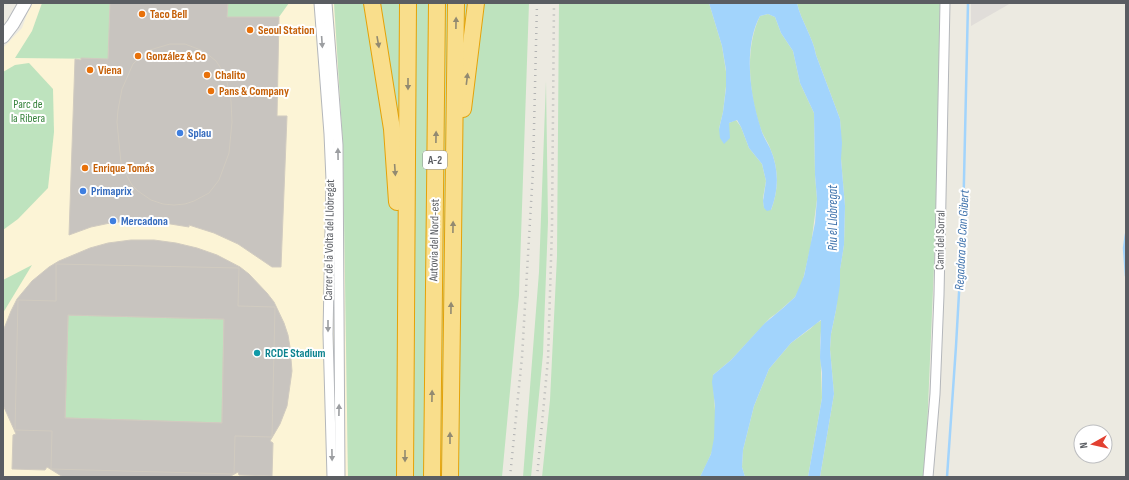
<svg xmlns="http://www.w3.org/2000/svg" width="1129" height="480" font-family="'Sofia Sans Condensed',sans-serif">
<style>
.commercial{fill:#fcf4d6}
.industrial{fill:#e0ddd9}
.green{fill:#bee3be}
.water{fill:#a2d4fc}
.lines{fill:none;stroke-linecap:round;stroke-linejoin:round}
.stream{stroke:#a2d4fc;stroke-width:2.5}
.building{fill:#c8c4bf;stroke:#d1cbc0;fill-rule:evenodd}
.street-casing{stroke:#b4b7bb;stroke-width:11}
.secondary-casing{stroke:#b5b8bd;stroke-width:14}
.highway-casing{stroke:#e5a208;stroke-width:18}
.street{stroke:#fff;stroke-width:9}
.secondary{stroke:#fff;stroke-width:12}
.highway{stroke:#f9de8c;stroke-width:16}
.rail{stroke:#b2b3b3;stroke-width:2.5;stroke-dasharray:1 5;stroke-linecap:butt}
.oneway{fill:#928a71}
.oneway2{fill:#9c9ea1}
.food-dot{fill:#e8710a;stroke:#fff;stroke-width:1.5}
.shop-dot{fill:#3f7fe0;stroke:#fff;stroke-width:1.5}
.culture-dot{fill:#0f9aa8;stroke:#fff;stroke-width:1.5}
.labels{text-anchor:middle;stroke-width:4;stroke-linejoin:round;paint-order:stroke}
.shield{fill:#fff;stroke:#8c8e91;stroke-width:1}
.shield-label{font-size:11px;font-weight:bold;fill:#5a5d62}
.food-label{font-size:12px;font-weight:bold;fill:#c56008;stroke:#fff;text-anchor:start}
.park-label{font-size:12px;fill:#37833c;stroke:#fff}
.shop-label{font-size:12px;font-weight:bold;fill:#366cbe;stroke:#fff;text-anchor:start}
.street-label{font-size:12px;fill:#5a5d62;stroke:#fff}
.culture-label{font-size:12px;font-weight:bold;fill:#0d838f;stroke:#fff;text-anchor:start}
.water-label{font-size:13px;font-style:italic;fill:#4174ad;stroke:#fff}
</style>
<rect width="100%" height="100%" fill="#eceae1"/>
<!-- commercial -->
<path class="commercial" d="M31 3H334L343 146 348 477H3V48L22 28Z"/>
<!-- industrial -->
<path class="industrial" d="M971 3H1011L971 26Z"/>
<!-- green -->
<g class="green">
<path d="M42 3H110L108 59 15 58 32 31Z"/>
<path d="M228 3H289L279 17H227Z"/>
<path d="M334 3H529L519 295 502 477H348L343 146Z"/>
<path d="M559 3H709L722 46 727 78 723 112 719 129 729 138V123L736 120 741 127 749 148 762 164 766 181 763 198 764 208 771 210C779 189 779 169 770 148 768 142 764 137 762 132 749 98 744 48 760 16L768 14 775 17 781 33 793 51 800 83 814 113 815 175 817 199 811 245 802 284 795 297 777 313 770 318 731 360 713 375C713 398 718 422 714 445 711 456 705 467 700 477H542L550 400 557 256Z"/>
<path d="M797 3H940L938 172 925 477H820L834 394 830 349 831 334 836 310 840 269 844 245 845 206 841 159V134L840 119 816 55C813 37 801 21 797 3Z"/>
<path d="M29 63 53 89 54 132 48 188 18 219 3 230V72L15 65Z"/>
<path d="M546 81 548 222 543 354 531 477H523L539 272Z"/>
<path d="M32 265 3 313V280Z"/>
<path d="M68 315 224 319 222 423 65 418Z"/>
<path d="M822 320 820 342 822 398 808 477H745L742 467 743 450 754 406 769 369 791 343 810 329 815 324Z"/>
</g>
<!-- water -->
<path class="water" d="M709 3H797C801 21 813 37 816 55L840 119 842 143 841 159 845 206 844 245 840 270V285L836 310 831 334 830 349 834 394 820 477H808L822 398V373L820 358 821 320 791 343 769 369 754 406 743 450 742 467 745 477H700L711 454 714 438 715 406 712 382 713 375 731 360 765 323 783 308 795 297 804 276 815 223 817 199 815 175 814 113 800 83 793 51 781 33 775 17 768 14 760 16C743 48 750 95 761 129 763 136 767 142 770 148 779 169 779 189 771 210L767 211 764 208 763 201 766 181 762 164 749 148 741 127 737 120 729 123 730 138 724 144 720 138 719 129 723 112 726 88V70L722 46Z"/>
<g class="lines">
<!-- stream -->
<g class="stream">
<path d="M1126 234 1124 248 1126 276"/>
<path d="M947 477 956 346 963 223 968 3"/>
</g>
</g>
<!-- building -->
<g class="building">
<path d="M110 3H228L227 17H279L277 116H287L281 267H272L238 244 214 233 189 225V227L158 222V220H137L110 223 91 227 69 235 75 59 81 60V58L108 59Z"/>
<path d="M170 44H185L198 49 205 52 216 61 220 67 227 82 231 101 232 122 229 153 219 180 209 193 194 201 185 204 174 205 163 204 151 200 138 191 132 185 128 178 121 163 117 122 118 110 122 89 133 64 143 54 150 50Z"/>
<path d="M131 240H154L176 243 197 248 217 255 240 267 249 274 267 293 274 302 284 323 288 335 290 347 292 371 287 406 280 424 270 441 273 443 272 476 239 475 238 472 229 477H63L47 467 45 470 12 469 13 435 16 434 3 405V331L11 311 17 299 32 281 49 267 59 261 90 248 108 243ZM68 315 224 319 222 423 65 418Z"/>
<path d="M56 264 239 268 238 306 275 307 272 437 235 436 234 474 51 469 52 431 15 430 18 300 56 301ZM68 315 224 319 222 423 65 418Z"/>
</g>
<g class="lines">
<!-- street casing -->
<g class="street-casing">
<g id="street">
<path d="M319 3 329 134 331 180 328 334 332 477"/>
<path d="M327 3 338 145 340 477"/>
<path d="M928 477 935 394 939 295 945 3"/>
</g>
</g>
<!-- secondary casing -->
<g class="secondary-casing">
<path id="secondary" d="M3 37 13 24 25 3"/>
</g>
<!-- highway casing -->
<g class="highway-casing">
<g id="highway">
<path d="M372 3 392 129 397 202"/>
<path d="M463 109 476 3"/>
<path d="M405 477 408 3"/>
<path d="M432 477 437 3"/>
<path d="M450 477 456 3"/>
</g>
</g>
<!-- street -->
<use href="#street" class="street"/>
<!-- secondary -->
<use href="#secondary" class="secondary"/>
<!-- highway -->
<use href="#highway" class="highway"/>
<!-- rail -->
<g class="rail">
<path d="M510 477 522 357 533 170 537 3"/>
<path d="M537 477 548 359 552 227 554 3"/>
</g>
</g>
<!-- one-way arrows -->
<defs><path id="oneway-solid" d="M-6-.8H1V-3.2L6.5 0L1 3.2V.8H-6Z"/></defs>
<g class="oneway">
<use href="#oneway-solid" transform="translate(456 23) rotate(-89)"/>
<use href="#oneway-solid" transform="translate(378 42) rotate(80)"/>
<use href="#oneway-solid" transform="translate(467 79) rotate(-83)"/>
<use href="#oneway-solid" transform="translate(408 84) rotate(90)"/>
<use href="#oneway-solid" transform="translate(436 137) rotate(-89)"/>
<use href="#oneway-solid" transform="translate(395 170) rotate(86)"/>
<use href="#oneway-solid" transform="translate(453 227) rotate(-89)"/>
<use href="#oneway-solid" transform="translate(451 308) rotate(-89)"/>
<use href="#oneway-solid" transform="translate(432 396) rotate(-89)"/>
<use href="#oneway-solid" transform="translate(450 438) rotate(-90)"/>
<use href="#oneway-solid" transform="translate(405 456) rotate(90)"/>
</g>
<g class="oneway2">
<use href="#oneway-solid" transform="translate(322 42) rotate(86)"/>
<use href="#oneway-solid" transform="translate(338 154) rotate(-91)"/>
<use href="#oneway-solid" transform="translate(328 326) rotate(90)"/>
<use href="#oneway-solid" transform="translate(339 410) rotate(-89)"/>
<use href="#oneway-solid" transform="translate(332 455) rotate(89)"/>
</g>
<!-- markers -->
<g class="food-dot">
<circle cx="142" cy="14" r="4"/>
<circle cx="250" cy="30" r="4"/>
<circle cx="138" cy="56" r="4"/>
<circle cx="90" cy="70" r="4"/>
<circle cx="207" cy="75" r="4"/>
<circle cx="211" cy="91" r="4"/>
<circle cx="85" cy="168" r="4"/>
</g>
<g class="shop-dot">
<circle cx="180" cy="133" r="4"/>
<circle cx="83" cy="191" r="4"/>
<circle cx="113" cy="221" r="4"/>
</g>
<circle class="culture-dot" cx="257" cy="353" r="4"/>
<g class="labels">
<!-- shield labels -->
<rect class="shield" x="423" y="151" width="24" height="18" rx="3"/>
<g class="shield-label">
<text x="435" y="164">A-2</text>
</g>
<!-- food labels -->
<g class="food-label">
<text x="150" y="18">Taco Bell</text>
<text x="258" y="34">Seoul Station</text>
<text x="146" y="60">González &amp; Co</text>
<text x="98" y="74">Viena</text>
<text x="215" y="79">Chalito</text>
<text x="219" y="95">Pans &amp; Company</text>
<text x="93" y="172">Enrique Tomás</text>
</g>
<!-- park labels -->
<g class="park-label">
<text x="28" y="108">Parc de<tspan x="28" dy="14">la Ribera</tspan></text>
</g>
<!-- shop labels -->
<g class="shop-label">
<text x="188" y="137">Splau</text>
<text x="91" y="195">Primaprix</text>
<text x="121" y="225">Mercadona</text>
</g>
<!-- street labels -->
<g class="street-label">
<text transform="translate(329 240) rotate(-89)" y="4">Carrer de la Volta del Llobregat</text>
<text transform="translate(434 240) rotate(-89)" y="4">Autovia del Nord-est</text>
<text transform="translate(940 240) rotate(-89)" y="4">Camí del Sorral</text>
</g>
<!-- culture labels -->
<g class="culture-label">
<text x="265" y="357">RCDE Stadium</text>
</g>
<!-- water labels -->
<g class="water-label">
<text transform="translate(832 218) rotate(-90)" y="5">Riu el Llobregat</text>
<text transform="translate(961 240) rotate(-87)" y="5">Regadora de Can Gibert</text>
</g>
</g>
<!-- border -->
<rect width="1129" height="480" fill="none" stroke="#5a5d62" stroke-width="8"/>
<!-- north arrow -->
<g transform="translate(1093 444) rotate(262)"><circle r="19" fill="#ffffff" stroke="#bdbec0"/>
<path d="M0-3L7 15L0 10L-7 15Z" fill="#e24031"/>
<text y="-6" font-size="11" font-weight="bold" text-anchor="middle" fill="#5a5d62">N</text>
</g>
</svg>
